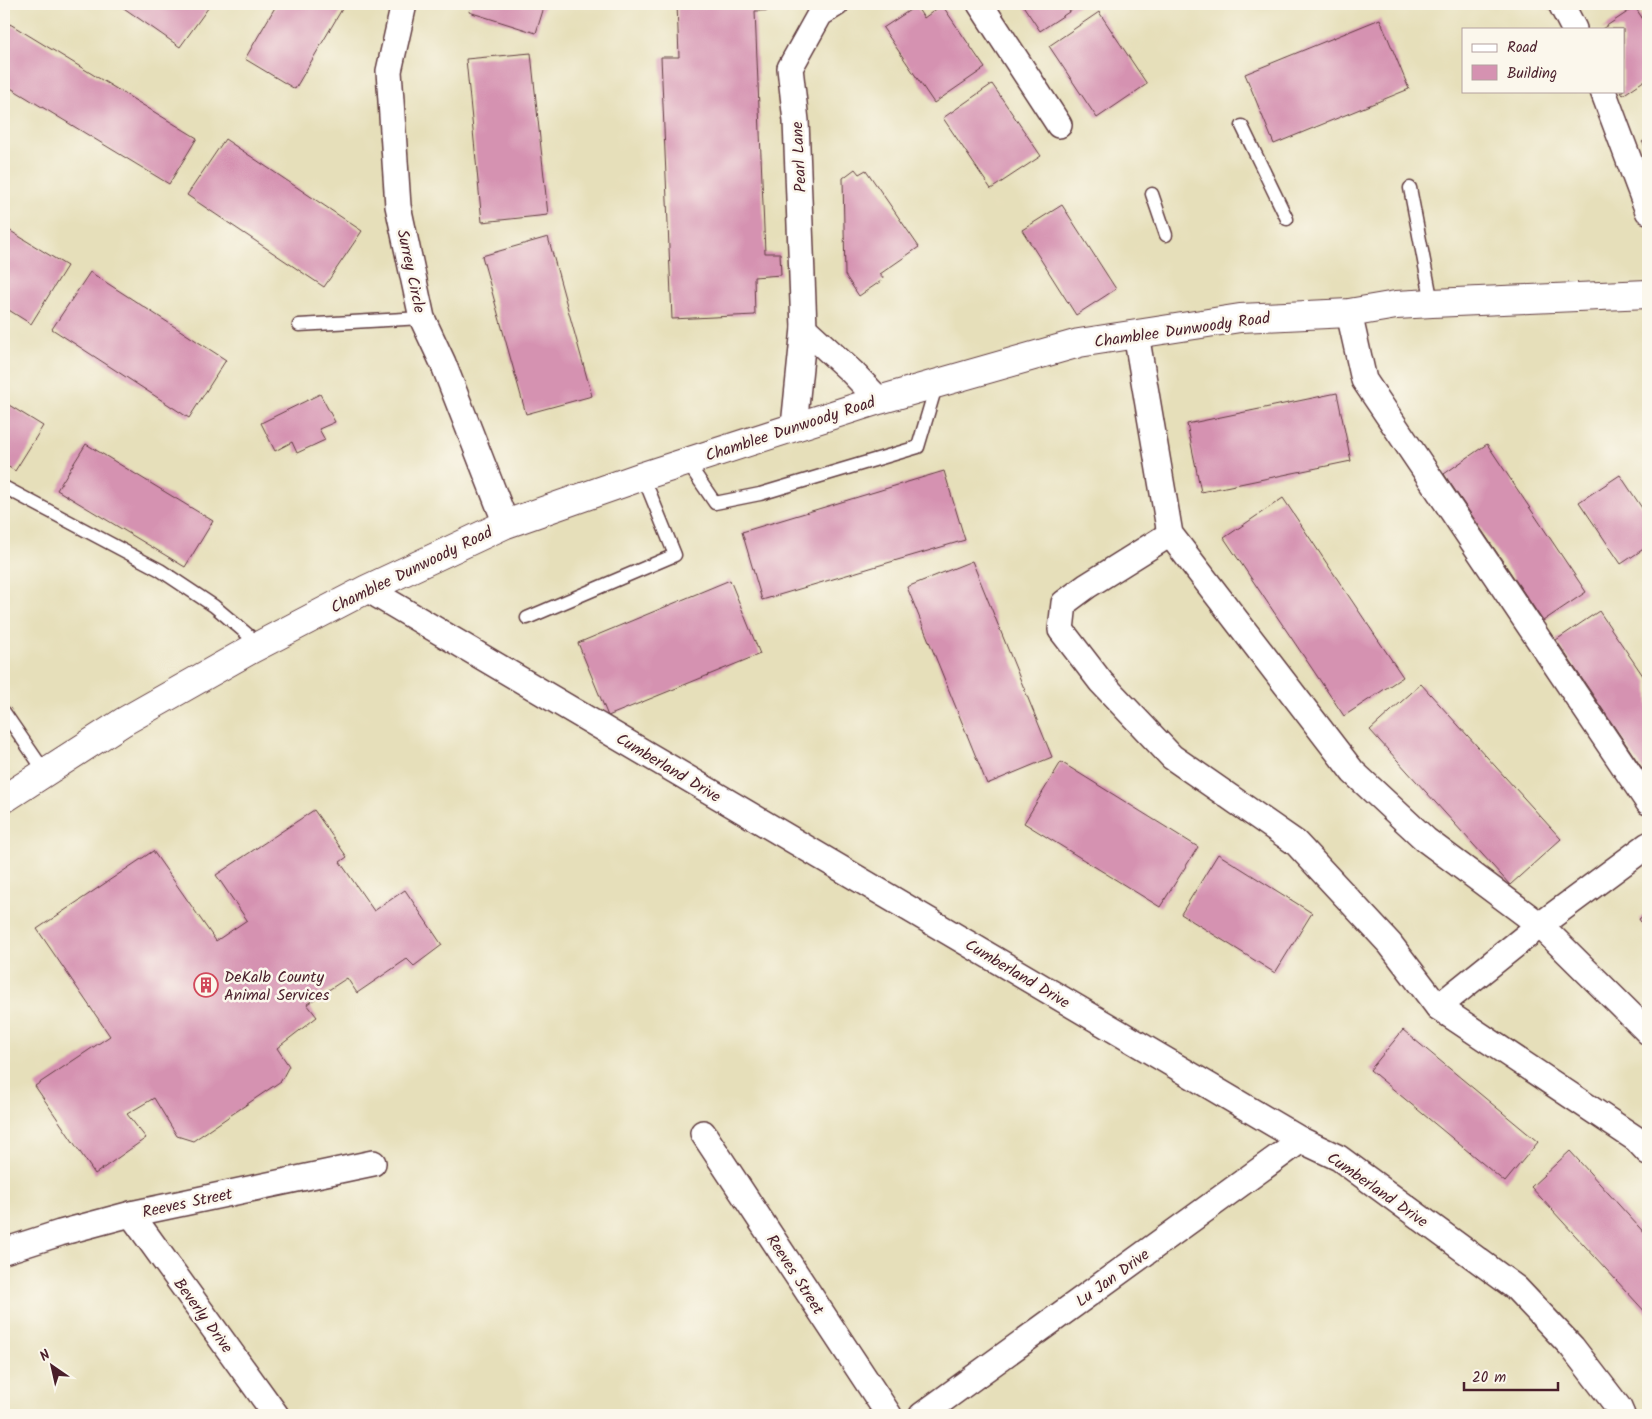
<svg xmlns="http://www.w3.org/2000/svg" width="1652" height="1419" font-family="Kalam,sans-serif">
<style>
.building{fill:#d592b1}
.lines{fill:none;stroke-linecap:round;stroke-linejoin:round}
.service-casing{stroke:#613c40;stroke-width:15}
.minor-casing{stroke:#613c40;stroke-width:28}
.tertiary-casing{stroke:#613c40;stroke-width:30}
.service{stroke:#fff;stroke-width:12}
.minor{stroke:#fff;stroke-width:25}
.tertiary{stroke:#fff;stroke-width:28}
.labels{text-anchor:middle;stroke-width:5;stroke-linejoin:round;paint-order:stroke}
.street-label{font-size:16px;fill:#4a1f2b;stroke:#fbf7ec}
.poi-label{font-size:16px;fill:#4a1f2b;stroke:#fbf7ec;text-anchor:start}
</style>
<rect width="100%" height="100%" fill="#fbf7ec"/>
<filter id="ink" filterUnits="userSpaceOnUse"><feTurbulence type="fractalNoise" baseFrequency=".02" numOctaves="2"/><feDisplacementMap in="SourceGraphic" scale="10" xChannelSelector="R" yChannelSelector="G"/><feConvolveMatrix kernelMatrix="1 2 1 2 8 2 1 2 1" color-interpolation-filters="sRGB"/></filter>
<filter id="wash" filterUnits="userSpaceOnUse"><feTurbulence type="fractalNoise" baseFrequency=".0096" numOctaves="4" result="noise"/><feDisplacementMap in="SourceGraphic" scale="20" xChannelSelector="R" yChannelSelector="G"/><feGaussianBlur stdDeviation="1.12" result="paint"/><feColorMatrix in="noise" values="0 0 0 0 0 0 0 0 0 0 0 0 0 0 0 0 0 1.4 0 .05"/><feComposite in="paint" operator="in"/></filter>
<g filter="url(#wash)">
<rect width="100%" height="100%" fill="#e6dfba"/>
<g id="blocks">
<!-- building -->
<g class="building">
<path d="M118 4H211L180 47Z"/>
<path d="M277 4H345L295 89 245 59Z"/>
<path d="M471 4H545L536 33 469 12Z"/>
<path d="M677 4H784V10L755 11 765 253H780L781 275 754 277 755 315 672 319 661 57H679Z"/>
<path d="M1022 4H1081L1040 31Z"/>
<path d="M942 5 985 68 934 103 883 28 916 6 924 18Z"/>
<path d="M1635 7 1648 27V78L1623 95 1620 91H1623V29H1602Z"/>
<path d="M1099 12 1147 84 1097 118 1049 46Z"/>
<path d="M1380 19 1409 89 1274 144 1245 74Z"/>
<path d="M10 24 197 138 169 184 4 84V33Z"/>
<path d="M531 53 548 215 482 222 466 59Z"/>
<path d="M992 84 1041 156 991 189 943 118Z"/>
<path d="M1648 137V150L1642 142Z"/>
<path d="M225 139 362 231 324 287 187 195Z"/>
<path d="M855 169 859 174 866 170 919 247 880 274 884 279 859 296 845 275 843 178Z"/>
<path d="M1062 205 1116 289 1076 315 1022 230Z"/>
<path d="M4 227 67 266 31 324 4 307Z"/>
<path d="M548 237 592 396 526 414 482 256Z"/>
<path d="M90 272 226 360 189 418 52 329Z"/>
<path d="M1337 393 1351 461 1201 492 1187 424Z"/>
<path d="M320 394 335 422 319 429 325 440 297 453 292 442 275 451 261 423Z"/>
<path d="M4 402 43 426 15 471 4 464Z"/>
<path d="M86 444 213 521 185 567 57 490Z"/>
<path d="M1487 444 1586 592 1543 621 1444 474Z"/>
<path d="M944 471 965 540 762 600 742 532Z"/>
<path d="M1620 475 1648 517V546L1621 564 1579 502Z"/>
<path d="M1283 498 1403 677 1344 716 1224 538Z"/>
<path d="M972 561 1052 757 987 784 907 587Z"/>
<path d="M730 580 760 654 608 716 578 643Z"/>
<path d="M1599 611 1648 683V777L1556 640Z"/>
<path d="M1421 684 1561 839 1510 885 1370 730Z"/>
<path d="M1061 762 1198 847 1160 907 1024 823Z"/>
<path d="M314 810 347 857 340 862 374 911 405 890 442 945 414 966 407 959 357 993 347 978 307 1004 317 1017 277 1048 289 1066 281 1081 193 1141 177 1136 154 1098 127 1114 146 1138 95 1174 35 1086 110 1036 37 929 153 851 216 941 247 920 216 875Z"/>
<path d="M1218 854 1312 913 1275 973 1181 914Z"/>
<path d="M1648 912V933L1639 919Z"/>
<path d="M1403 1030 1538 1142 1505 1182 1370 1070Z"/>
<path d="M1570 1151 1648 1237V1315L1531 1187Z"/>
</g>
</g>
</g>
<g filter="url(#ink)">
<use href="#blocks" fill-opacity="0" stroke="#613c40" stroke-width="1"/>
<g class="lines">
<!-- service casing -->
<g class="service-casing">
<g id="service">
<path d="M1242 126 1287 219"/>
<path d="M1410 188 1432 303"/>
<path d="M1152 194 1166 235"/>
<path d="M299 325 422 318"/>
<path d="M687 462 715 503 760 494 918 447 937 383"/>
<path d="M4 487 160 570 214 606 260 645"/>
<path d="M527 618 675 555 643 476"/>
<path d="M4 712 45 772"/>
</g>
</g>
<!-- minor casing -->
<g class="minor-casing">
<g id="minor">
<path d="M404 4 389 71 398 206 422 318 443 363 506 524"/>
<path d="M980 4 1059 125"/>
<path d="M1561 4 1574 29"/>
<path d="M1603 91 1648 211"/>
<path d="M1349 313 1364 380 1648 802"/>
<path d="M804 328 852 372 879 400"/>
<path d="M1136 334 1170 534 1353 772 1426 840 1540 925 1438 1007"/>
<path d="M794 426 804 328 796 121 790 68 820 14 836 4"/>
<path d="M1170 534 1087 586 1064 603 1061 630 1101 682 1172 757 1296 843 1390 944 1438 1007 1636 1139 1648 1152"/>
<path d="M367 589 1301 1140 1339 1158 1516 1288 1572 1347 1619 1408 1622 1415"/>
<path d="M1648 845 1540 925 1648 1032"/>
<path d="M703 1133 889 1415"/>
<path d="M131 1214 276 1415"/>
<path d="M4 1251 60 1233 131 1214 373 1163"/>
<path d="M922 1415 1301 1140"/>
</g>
</g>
<!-- tertiary casing -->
<g class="tertiary-casing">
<path id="tertiary" d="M4 799 123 722 250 650 367 589 506 524 643 476 879 400 1079 343 1240 318 1349 313 1396 305 1432 303 1648 294"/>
</g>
<!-- service -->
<use href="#service" class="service"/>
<!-- minor -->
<use href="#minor" class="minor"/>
<!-- tertiary -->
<use href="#tertiary" class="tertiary"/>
</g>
</g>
<!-- icons -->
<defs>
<g id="building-ring" transform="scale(1.25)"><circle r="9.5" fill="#fbf7ec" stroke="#d1495b" stroke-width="1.5"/><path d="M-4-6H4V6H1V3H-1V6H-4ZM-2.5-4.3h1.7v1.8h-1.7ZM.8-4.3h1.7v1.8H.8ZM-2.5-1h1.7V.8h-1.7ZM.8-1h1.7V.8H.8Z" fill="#d1495b"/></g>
</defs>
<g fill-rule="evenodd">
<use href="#building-ring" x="206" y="985"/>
</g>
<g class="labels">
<!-- street labels -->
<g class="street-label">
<text transform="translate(798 157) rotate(-93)" y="6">Pearl Lane</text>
<text transform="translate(412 271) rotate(78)" y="6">Surrey Circle</text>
<text transform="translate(1182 329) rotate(-8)" y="6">Chamblee Dunwoody Road</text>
<text transform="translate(790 428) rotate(-18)" y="6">Chamblee Dunwoody Road</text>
<text transform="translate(411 569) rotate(-26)" y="6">Chamblee Dunwoody Road</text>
<text transform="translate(669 767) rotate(31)" y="6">Cumberland Drive</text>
<text transform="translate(1018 973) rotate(31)" y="6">Cumberland Drive</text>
<text transform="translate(1378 1189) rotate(35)" y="6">Cumberland Drive</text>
<text transform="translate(187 1202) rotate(-12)" y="6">Reeves Street</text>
<text transform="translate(796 1274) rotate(57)" y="6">Reeves Street</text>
<text transform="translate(1112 1277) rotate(-36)" y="6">Lu Jan Drive</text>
<text transform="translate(204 1315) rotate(54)" y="6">Beverly Drive</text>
</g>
<!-- poi labels -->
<g class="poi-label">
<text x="224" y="982">DeKalb County<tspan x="224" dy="18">Animal Services</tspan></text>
</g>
</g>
<!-- margin -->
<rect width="1652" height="1419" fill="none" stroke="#fbf7ec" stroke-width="20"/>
<!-- legend -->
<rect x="1462" y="28" width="162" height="65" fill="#fbf7ec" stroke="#b4a19f"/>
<rect x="1472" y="44" width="25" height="8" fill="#ffffff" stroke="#b4a19f"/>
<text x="1507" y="52" font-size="15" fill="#4a1f2b">Road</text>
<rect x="1472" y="65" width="25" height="15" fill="#d592b1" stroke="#b4a19f"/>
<text x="1507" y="78" font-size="15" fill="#4a1f2b">Building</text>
<!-- north arrow -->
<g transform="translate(52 1366) rotate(326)" stroke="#fbf7ec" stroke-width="4" paint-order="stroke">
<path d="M0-4L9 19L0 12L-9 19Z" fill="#4a1f2b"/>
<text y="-8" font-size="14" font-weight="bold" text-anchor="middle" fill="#4a1f2b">N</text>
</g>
<!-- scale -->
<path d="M1464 1382v8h94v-8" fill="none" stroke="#4a1f2b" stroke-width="2.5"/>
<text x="1472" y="1382" font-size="15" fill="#4a1f2b" stroke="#fbf7ec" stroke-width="4" paint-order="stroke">20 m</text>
</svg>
